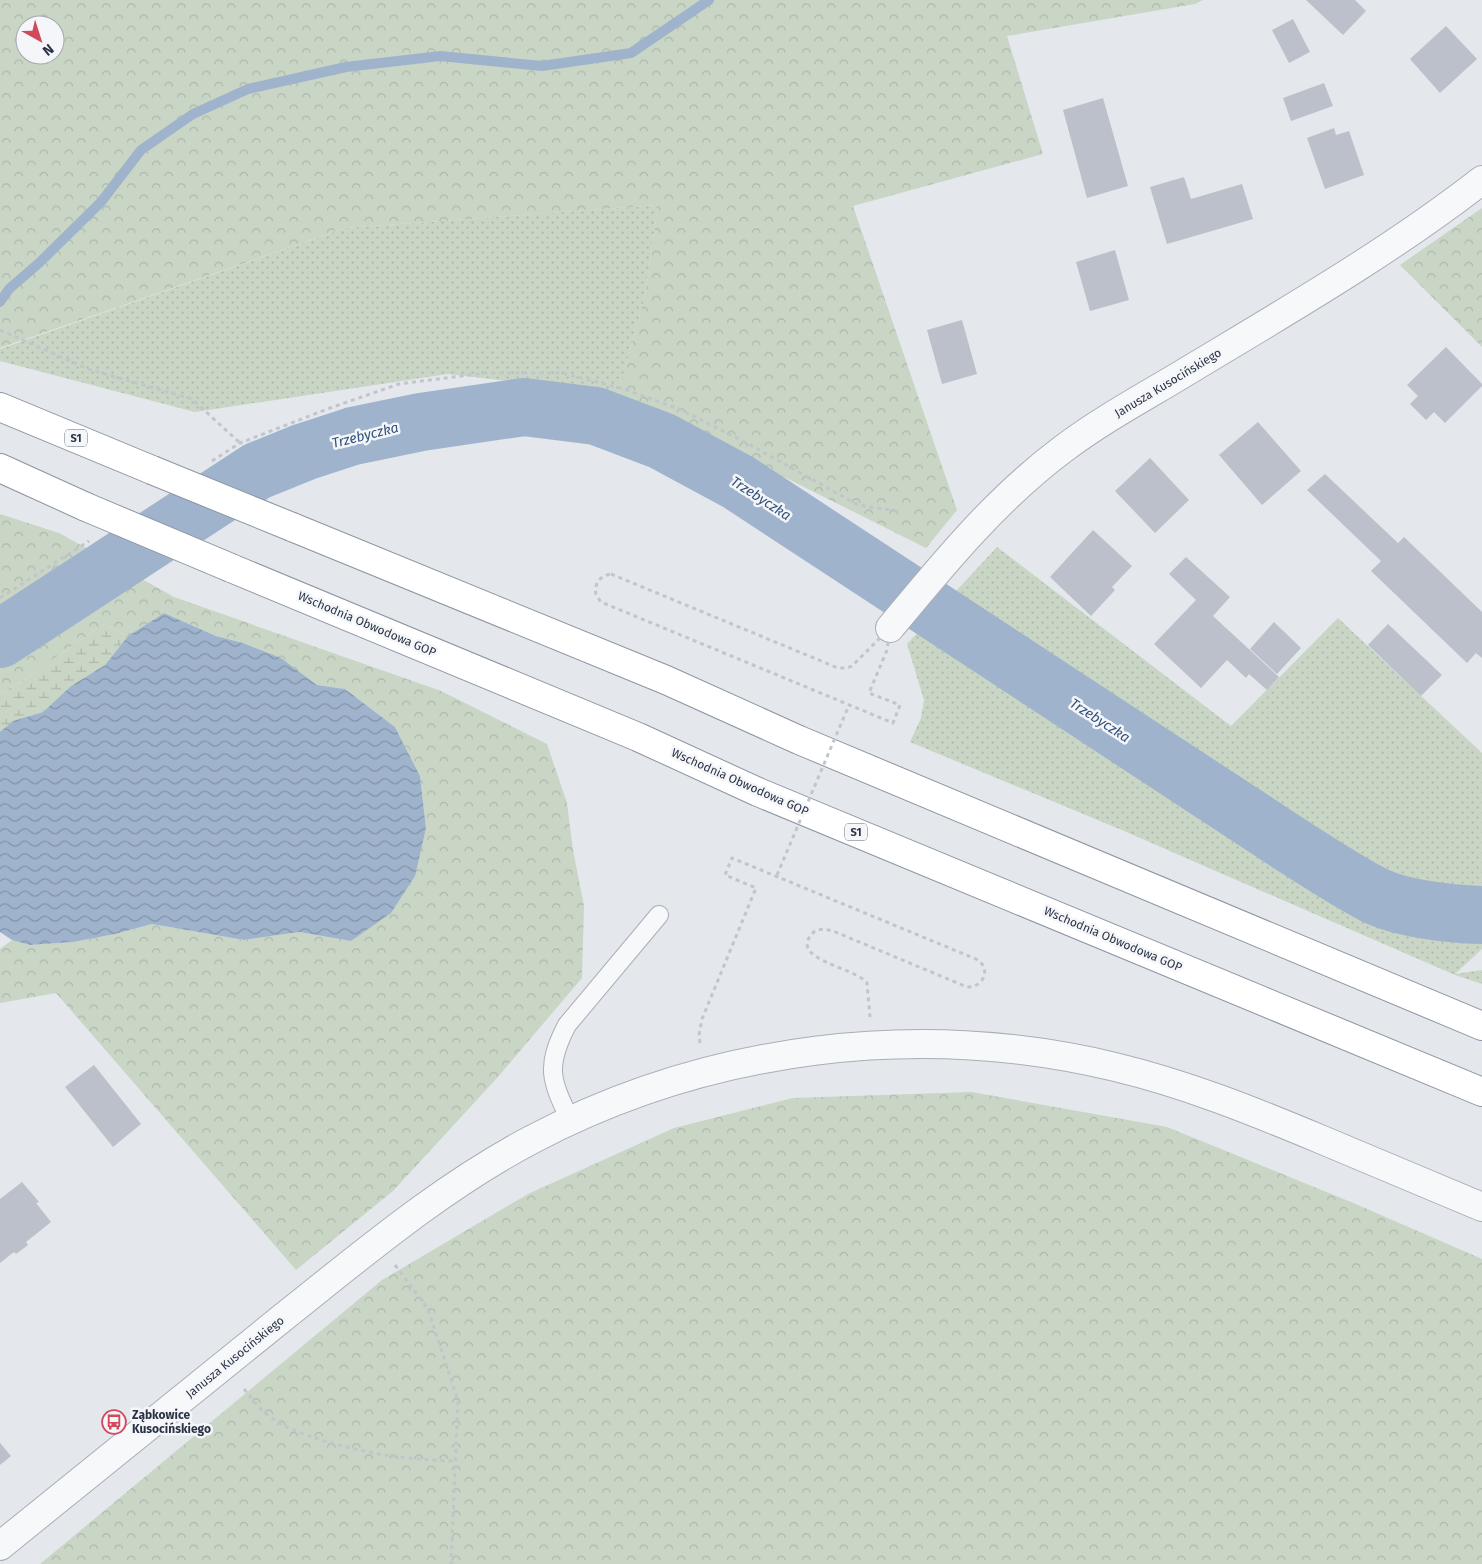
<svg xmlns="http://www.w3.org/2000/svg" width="1482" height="1564" font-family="'Fira Sans',sans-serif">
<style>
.grass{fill:url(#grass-dots)}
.forest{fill:url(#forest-crowns);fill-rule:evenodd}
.wetland{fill:url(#wetland-marsh)}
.water{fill:url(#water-waves)}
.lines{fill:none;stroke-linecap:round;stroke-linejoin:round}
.stream{stroke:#9fb4cc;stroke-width:10}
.river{stroke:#9fb4cc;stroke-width:58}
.building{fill:#bbc0ca}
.service-casing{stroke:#a9aeb7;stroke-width:20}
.minor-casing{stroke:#a9aeb7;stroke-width:30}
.motorway-casing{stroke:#8b94a3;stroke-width:30}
.path{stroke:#c2c5cb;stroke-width:3;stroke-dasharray:4 4;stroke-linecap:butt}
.service{stroke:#f7f8fa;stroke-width:18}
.minor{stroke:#f7f8fa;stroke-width:28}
.motorway{stroke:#fff;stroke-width:28}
.motorway-bridge-casing{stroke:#8b94a3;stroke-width:30;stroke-linecap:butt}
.path-bridge{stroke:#c2c5cb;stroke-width:3;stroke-dasharray:4 4;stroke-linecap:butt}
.motorway-bridge{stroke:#fff;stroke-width:28}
.labels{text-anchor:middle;stroke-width:5;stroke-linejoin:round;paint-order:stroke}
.shield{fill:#f4f6f9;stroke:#676e7b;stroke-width:1}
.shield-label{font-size:11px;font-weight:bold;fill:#2b3445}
.street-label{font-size:12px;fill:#2b3445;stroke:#f4f6f9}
.poi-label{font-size:12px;font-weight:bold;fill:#2b3445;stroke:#f4f6f9;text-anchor:start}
.water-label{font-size:14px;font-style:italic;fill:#34527a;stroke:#f4f6f9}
</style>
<defs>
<pattern id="grass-dots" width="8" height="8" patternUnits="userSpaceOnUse" patternTransform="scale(1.25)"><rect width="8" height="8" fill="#c9d6c5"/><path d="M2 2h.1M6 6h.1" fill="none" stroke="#adb8ab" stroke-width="1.8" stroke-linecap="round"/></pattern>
<pattern id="forest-crowns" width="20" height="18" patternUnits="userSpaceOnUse" patternTransform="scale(1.25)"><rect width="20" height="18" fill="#c9d6c5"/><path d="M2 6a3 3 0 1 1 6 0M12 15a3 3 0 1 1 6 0" fill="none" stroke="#adb8ab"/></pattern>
<pattern id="wetland-marsh" width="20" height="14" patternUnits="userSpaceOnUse" patternTransform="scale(1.25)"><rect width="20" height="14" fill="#c9d6c5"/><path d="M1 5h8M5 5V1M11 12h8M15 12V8" fill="none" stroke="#adb8ab"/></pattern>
<pattern id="water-waves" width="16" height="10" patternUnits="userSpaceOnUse" patternTransform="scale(1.25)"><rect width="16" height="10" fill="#9fb4cc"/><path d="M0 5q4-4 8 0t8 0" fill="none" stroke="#8293a7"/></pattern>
</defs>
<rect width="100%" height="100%" fill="#e4e7ec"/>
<!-- grass -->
<g class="grass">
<path d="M658 205 645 296 618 394 448 374 195 412 0 361V349L345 228Z"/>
<path d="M997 547 1231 726 1338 618 1482 753V949L1455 974 1482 970V984L1455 975 1124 831 910 742 921 718 924 700 907 644Z"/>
</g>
<!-- forest -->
<g class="forest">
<path d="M0 0H1203L1195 4 1007 36 1043 154 853 206 957 510 926 548 618 394 645 296 658 205 345 228 0 348ZM25 25H55V55H25Z"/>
<path d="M1482 208V347L1400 265Z"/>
<path d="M0 514 59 533 174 597 441 691 547 744 567 803 573 850 584 906 582 978 497 1078 393 1191 296 1270 56 993 0 1003V949L12 940 30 945 73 942 115 934 152 924 244 940 299 932 351 941 426 828 420 776 395 727 345 689 317 685 281 658 243 643 216 636 164 613 128 636 103 624 30 676 0 694Z"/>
<path d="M972 1092 1167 1127 1351 1202 1482 1259V1564H40L382 1280 528 1194 674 1128 793 1098Z"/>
</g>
<!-- wetland -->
<path class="wetland" d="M103 624 128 636 105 665 71 686 43 712 14 721 0 732V694L30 676Z"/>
<!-- water -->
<path class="water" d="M164 613 216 636 243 643 281 658 317 685 345 689 395 727 420 776 426 828 415 876 391 913 351 941 299 932 244 940 152 924 115 934 73 942 30 945 12 940 0 932V732L13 721 43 712 71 686 105 665 128 636Z"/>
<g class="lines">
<!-- stream -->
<path class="stream" d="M0 302 9 289 39 263 101 202 141 150 193 114 248 89 346 67 440 56 542 66 631 53 709 0"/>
<!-- river -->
<path class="river" d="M0 639 257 471 304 452 353 436 421 422 524 407 596 416 662 441 738 482 1299 850C1323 865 1347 881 1372 894 1400 909 1451 914 1482 915"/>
</g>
<!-- building -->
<g class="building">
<path d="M1306 0H1355L1366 11 1343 35Z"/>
<path d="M1293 19 1310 52 1289 63 1272 30Z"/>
<path d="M1446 26 1477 59 1440 93 1410 59Z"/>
<path d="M1324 83 1333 106 1291 121 1283 98Z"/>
<path d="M1103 98 1128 186 1087 198 1063 110Z"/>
<path d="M1334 128 1336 135 1349 131 1364 175 1325 189 1307 138Z"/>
<path d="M1184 177 1191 199 1242 184 1253 219 1167 244 1150 187Z"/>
<path d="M1115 250 1129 300 1090 311 1076 262Z"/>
<path d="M962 320 977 374 942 384 927 330Z"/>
<path d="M1446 347 1482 384V386L1445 423 1434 412 1426 420 1410 404 1418 396 1407 385Z"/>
<path d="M1258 422 1301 471 1262 505 1219 455Z"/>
<path d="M1150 458 1189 500 1155 533 1115 491Z"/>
<path d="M1325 474 1398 543 1404 537 1482 612V658L1476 653 1467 663 1371 571 1381 561 1307 490Z"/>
<path d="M1093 530 1132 566 1112 587 1115 590 1091 616 1050 577Z"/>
<path d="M1186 557 1230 597 1213 616 1279 677 1267 690 1249 674 1246 678 1227 660 1201 688 1154 644 1196 600 1169 574Z"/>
<path d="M1274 622 1301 648 1277 674 1250 649Z"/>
<path d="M1388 624 1442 675 1421 696 1368 645Z"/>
<path d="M94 1065 141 1124 113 1147 65 1087Z"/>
<path d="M22 1182 39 1202 36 1203 51 1222 26 1242 28 1245 16 1254 14 1252 0 1263V1199Z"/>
<path d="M0 1443 11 1456 0 1465Z"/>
</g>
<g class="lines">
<!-- service casing -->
<g class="service-casing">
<path id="service" d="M570 1120C551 1080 545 1067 567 1025L659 915"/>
</g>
<!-- minor casing -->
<g class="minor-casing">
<g id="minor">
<path d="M890 628C943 564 996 499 1063 449 1104 418 1150 394 1194 367 1292 308 1392 250 1482 180"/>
<path d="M0 1546C96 1469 191 1392 286 1315 364 1253 442 1187 531 1140 709 1046 919 1020 1115 1067 1186 1084 1253 1111 1320 1139 1374 1162 1428 1184 1482 1207"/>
</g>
</g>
<!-- motorway casing -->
<g class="motorway-casing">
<g id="motorway">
<path d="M0 407 152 470"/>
<path d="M0 468 86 507"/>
<path d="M292 527 666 680 799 740 1482 1026"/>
<path d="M231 568 638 737 758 792 1482 1092"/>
</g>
</g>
<!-- path -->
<g class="path">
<path d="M0 330 88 369 192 399 240 443"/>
<path d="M212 461 240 443 330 408 399 384 485 373H562L624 389 679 409 745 442 858 505 897 511"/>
<path d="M611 574 838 668H847L852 666 890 628 887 650 869 693 900 705 893 723 601 602 596 595C594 584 599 576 611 574Z"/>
<path d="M0 598 89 541"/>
<path d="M700 1043 699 1035 702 1019 756 888 725 875 732 858 976 959C992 967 984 988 967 987L833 931 824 929 816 930C782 959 856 967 867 983L870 1017"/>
<path d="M395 1265 428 1309 458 1401 451 1564"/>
<path d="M244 1389C253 1400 261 1411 273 1419 285 1428 301 1433 315 1438 361 1453 407 1460 455 1461"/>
</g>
<!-- service -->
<use href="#service" class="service"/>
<!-- minor -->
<use href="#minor" class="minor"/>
<!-- motorway -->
<use href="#motorway" class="motorway"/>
<!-- motorway-bridge casing -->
<g class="motorway-bridge-casing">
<g id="motorway-bridge">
<path d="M152 470 292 527"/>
<path d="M86 507 231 568"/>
</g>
</g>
<!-- path-bridge -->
<path class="path-bridge" d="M777 875 849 705"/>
<!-- motorway-bridge -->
<use href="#motorway-bridge" class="motorway-bridge"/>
</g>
<!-- icons -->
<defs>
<g id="bus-ring" transform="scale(1.25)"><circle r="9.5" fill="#f4f6f9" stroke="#d1495b" stroke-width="1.5"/><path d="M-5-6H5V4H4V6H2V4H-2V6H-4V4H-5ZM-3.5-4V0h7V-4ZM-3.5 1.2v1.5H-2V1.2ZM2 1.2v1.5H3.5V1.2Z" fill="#d1495b"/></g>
</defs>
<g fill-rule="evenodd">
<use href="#bus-ring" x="114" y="1422"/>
</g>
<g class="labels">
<!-- shield labels -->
<g class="shield">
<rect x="65" y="429.5" width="22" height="17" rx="4"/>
<rect x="845" y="823.5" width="22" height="17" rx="4"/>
</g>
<g class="shield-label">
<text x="76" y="442">S1</text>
<text x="856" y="836">S1</text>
</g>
<!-- street labels -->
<g class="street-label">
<text transform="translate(1168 383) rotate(-31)" y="4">Janusza Kusocińskiego</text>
<text transform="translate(367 624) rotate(23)" y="4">Wschodnia Obwodowa GOP</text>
<text transform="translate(740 782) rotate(24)" y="4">Wschodnia Obwodowa GOP</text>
<text transform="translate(1113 939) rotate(23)" y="4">Wschodnia Obwodowa GOP</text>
<text transform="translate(235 1357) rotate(-39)" y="4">Janusza Kusocińskiego</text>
</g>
<!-- poi labels -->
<g class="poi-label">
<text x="132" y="1419">Ząbkowice<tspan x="132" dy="14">Kusocińskiego</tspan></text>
</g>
<!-- water labels -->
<g class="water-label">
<text transform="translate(365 435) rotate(-14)" y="5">Trzebyczka</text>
<text transform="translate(761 498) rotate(33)" y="5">Trzebyczka</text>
<text transform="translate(1100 720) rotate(33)" y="5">Trzebyczka</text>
</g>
</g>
<!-- north arrow -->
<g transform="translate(40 40) rotate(141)"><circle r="24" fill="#f4f6f9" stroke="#a4a8b1"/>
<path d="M0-4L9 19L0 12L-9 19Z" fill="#d1495b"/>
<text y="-8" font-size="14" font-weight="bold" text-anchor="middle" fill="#2b3445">N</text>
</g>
</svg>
